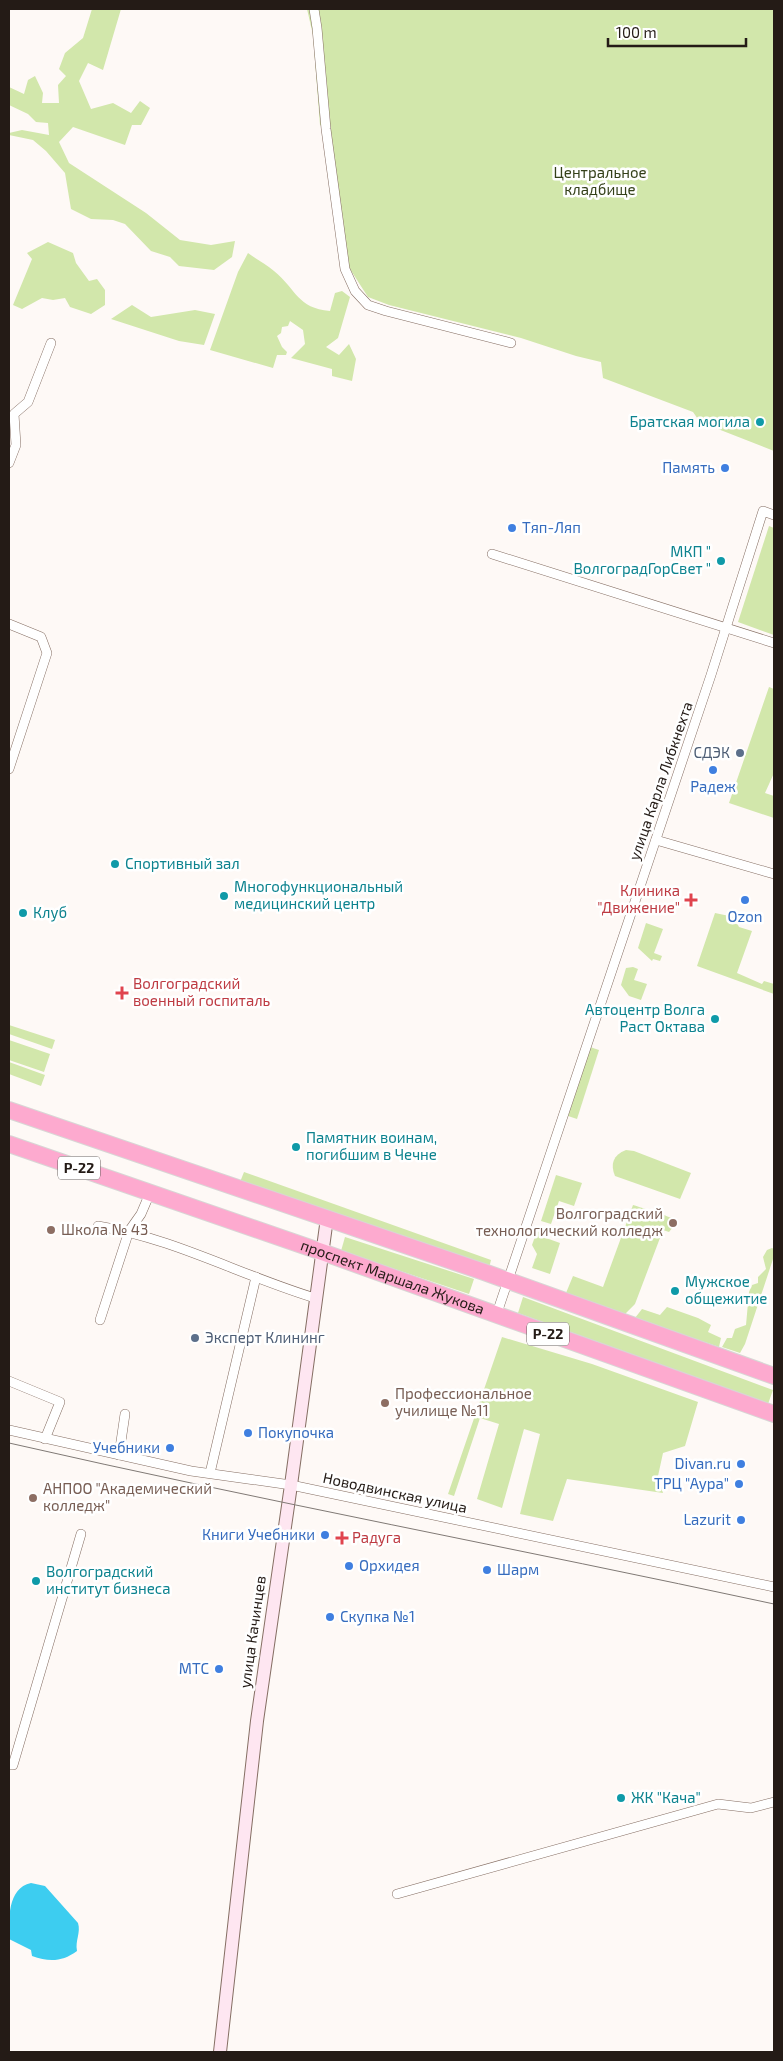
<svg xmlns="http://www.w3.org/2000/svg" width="783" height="2061" font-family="'Exo 2',sans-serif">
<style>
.green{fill:#d2e7ab}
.water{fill:#3dcdf0}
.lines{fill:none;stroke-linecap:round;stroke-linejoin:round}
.street-casing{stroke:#856e63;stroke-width:10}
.secondary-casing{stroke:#856e63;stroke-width:14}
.highway-casing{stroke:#d8d6d5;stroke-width:18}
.street{stroke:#fff;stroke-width:9}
.secondary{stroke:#fee6f1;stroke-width:12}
.highway{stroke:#fdaacf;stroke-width:16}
.tram{stroke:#807975;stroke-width:1}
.culture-dot{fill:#0f9aa8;stroke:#fff;stroke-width:2}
.shop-dot{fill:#3f7fe0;stroke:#fff;stroke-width:2}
.service-dot{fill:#5c6f8a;stroke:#fff;stroke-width:2}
.health-dot{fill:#e0444e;stroke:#fff;stroke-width:2}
.education-dot{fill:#8d6e63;stroke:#fff;stroke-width:2}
.labels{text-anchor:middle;stroke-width:5;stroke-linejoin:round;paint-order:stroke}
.shield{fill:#fff;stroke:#665f5c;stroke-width:1}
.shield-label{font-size:14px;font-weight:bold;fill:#241b16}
.park-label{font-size:15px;fill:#344019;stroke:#fff}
.culture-label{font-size:15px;fill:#0d838f;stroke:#fff;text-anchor:start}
.shop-label{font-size:15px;fill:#366cbe;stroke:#fff;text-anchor:end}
.service-label{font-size:15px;fill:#4e5e75;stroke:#fff;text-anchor:end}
.street-label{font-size:15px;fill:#241b16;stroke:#fff}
.health-label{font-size:15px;fill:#be3a42;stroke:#fff;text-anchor:start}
.education-label{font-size:15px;fill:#785e54;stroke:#fff;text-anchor:start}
</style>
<rect width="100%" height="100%" fill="#fef9f6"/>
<!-- green -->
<g class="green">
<path d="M92 9H121L103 70 88 63 79 81 91 109 113 103 131 113 140 101 150 108 141 125H132L125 145 73 127 59 142 69 163 146 213 180 240 211 245 235 241 232 257 214 270 179 266 170 257 151 251 125 224 113 220 91 219 71 209 65 173 46 151 33 140 9 135V133L22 130 49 135 48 123 36 122 28 114 9 105V87L24 94 28 80 35 76 43 93 42 103H59L58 85 66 76 59 69 65 53 83 38Z"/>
<path d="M307 9H774V451L700 422 693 412 603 378 601 362 576 356 521 338 389 305 368 297 348 266 330 132 320 125 313 35Z"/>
<path d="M48 242 73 253 76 263 89 281 97 279 105 290V305L91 314 70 307 65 298 53 300 42 298 22 309 13 305 32 259 27 253Z"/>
<path d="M248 253C256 259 266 264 274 271 297 290 297 308 330 311L335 293 342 291 350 297 338 338 326 347 339 355 349 344 356 359 352 381 332 376V369L291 358 305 344 303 330 290 321 288 326 282 327 281 333 277 336 282 347 287 352 286 355H277L273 368 210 350 238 272Z"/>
<path d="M132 305 151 317 195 310 215 314 204 345 179 341 111 319Z"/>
<path d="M769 526 774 528V635L738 622Z"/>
<path d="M769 687 774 689V773L765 793 774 796V818L729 803Z"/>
<path d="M715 913 734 917 739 927 752 931 737 973 762 984 764 981 774 984V994L697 966Z"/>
<path d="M646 923 663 929 654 953 662 956 660 961 653 959 652 961 638 948Z"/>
<path d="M633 967 638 969 634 980 647 984 641 1000 629 996 621 985 626 968Z"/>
<path d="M9 1025 55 1040 52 1049 9 1034Z"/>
<path d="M9 1040 50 1054 44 1072 9 1060Z"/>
<path d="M590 1047 599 1050 577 1119 568 1116Z"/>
<path d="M9 1062 45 1075 41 1086 9 1074Z"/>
<path d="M626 1150 634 1151 691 1173 680 1199 615 1176C610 1164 613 1155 626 1150Z"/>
<path d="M244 1172 491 1260 489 1268 240 1182Z"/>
<path d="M556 1175 582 1183 574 1206 559 1201 551 1224 541 1221Z"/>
<path d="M633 1205C642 1208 670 1216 675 1220L673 1227 669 1232 663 1230 635 1304 624 1315 566 1293 573 1276 603 1287Z"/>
<path d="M537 1231 547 1234 546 1238 560 1243 550 1274 532 1268 537 1254 532 1245Z"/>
<path d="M345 1237 474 1279 469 1294 341 1251Z"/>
<path d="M772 1248 774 1249V1256L745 1344 740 1353 722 1347 727 1338H732L735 1329 746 1325 749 1292 752 1285 758 1283V1277L766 1269 763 1257 767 1250Z"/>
<path d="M523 1297 773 1390 768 1404 518 1313Z"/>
<path d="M667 1307 698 1318 711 1325 708 1332 721 1338 719 1347 635 1318 642 1309 660 1315Z"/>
<path d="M502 1337 592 1364 698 1402 685 1446 663 1453 658 1476 663 1493 567 1479 553 1521 520 1514 540 1434 524 1429 502 1508 477 1499 499 1424 480 1418 454 1496 448 1494Z"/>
</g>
<!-- water -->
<path class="water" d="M31 1883 45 1886 78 1923C81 1933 75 1940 77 1951 62 1962 49 1962 32 1956L31 1950 9 1939C9 1920 7 1888 31 1883Z"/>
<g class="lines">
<!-- street casing -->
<g class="street-casing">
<g id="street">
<path d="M314 9 317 28 326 129 345 269 355 291 368 305 386 311 511 343"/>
<path d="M9 463 16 445 14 414 28 402 51 343"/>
<path d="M492 554 774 643"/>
<path d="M9 624 41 637 47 653 9 769"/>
<path d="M656 840 774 874"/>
<path d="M98 1226C173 1238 242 1276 315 1298"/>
<path d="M496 1316 711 675 763 511 774 515"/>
<path d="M100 1320 129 1231 141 1214 150 1193"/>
<path d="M9 1381 60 1402 45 1439"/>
<path d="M9 1430 191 1471 291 1485 774 1587"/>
<path d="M119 1455 125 1414"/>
<path d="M210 1473 256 1277"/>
<path d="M9 1765H13L81 1534"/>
<path d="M397 1894 718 1804 751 1808 774 1802"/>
</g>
</g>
<!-- secondary casing -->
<g class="secondary-casing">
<path id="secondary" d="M220 2052 257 1721 291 1485 327 1218"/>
</g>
<!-- highway casing -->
<g class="highway-casing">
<g id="highway">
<path d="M9 1110 484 1272 774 1376"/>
<path id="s1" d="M9 1144 322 1252 774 1414"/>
</g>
</g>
<!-- street -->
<use href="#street" class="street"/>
<!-- secondary -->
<use href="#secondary" class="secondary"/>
<!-- highway -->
<use href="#highway" class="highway"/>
<!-- tram -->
<path class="tram" d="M9 1443C263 1501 519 1549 774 1604"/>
</g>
<!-- markers -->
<g class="culture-dot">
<circle cx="760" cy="422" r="5"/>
<circle cx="721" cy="561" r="5"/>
<circle cx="115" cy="864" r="5"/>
<circle cx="224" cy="896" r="5"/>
<circle cx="23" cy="913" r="5"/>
<circle cx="715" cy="1019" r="5"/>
<circle cx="296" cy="1147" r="5"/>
<circle cx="675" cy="1291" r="5"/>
<circle cx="36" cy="1581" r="5"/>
<circle cx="621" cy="1798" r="5"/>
</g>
<g class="shop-dot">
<circle cx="725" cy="468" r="5"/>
<circle cx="512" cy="528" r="5"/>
<circle cx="713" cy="770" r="5"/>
<circle cx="745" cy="900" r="5"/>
<circle cx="248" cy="1433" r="5"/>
<circle cx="170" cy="1448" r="5"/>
<circle cx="741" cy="1464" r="5"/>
<circle cx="739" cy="1484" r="5"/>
<circle cx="741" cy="1520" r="5"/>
<circle cx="325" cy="1535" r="5"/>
<circle cx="349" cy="1566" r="5"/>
<circle cx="487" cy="1570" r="5"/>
<circle cx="330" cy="1617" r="5"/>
<circle cx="219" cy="1669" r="5"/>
</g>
<g class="service-dot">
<circle cx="740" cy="753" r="5"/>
<circle cx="195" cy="1338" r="5"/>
</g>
<g class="health-dot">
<path d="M688.5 892.5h5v5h5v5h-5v5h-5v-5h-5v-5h5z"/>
<path d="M119.5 985.5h5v5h5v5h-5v5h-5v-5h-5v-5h5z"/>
<path d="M339.5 1530.5h5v5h5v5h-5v5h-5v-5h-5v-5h5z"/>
</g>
<g class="education-dot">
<circle cx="673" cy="1223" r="5"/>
<circle cx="51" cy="1230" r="5"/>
<circle cx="385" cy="1403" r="5"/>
<circle cx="33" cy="1498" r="5"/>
</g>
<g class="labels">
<!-- shield labels -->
<g class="shield">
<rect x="58" y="1156.5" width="42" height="23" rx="4"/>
<rect x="527" y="1322.5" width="42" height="23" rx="4"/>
</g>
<g class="shield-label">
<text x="79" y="1173">Р-22</text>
<text x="548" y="1339">Р-22</text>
</g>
<!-- park labels -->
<g class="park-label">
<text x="600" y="178">Центральное<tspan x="600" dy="17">кладбище</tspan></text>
</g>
<!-- culture labels -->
<g class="culture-label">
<text x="750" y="427" text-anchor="end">Братская могила</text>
<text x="711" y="557" text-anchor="end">МКП "<tspan x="711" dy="17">ВолгоградГорСвет "</tspan></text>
<text x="125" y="869">Спортивный зал</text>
<text x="234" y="892">Многофункциональный<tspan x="234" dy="17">медицинский центр</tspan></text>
<text x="33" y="918">Клуб</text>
<text x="705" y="1015" text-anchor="end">Автоцентр Волга<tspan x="705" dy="17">Раст Октава</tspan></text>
<text x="306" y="1143">Памятник воинам,<tspan x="306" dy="17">погибшим в Чечне</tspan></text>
<text x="685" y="1287">Мужское<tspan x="685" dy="17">общежитие</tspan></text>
<text x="46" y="1577">Волгоградский<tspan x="46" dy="17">институт бизнеса</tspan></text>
<text x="631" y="1803">ЖК "Кача"</text>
</g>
<!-- shop labels -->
<g class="shop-label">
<text x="715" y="473">Память</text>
<text x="522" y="533" text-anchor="start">Тяп-Ляп</text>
<text x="713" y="792" text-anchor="middle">Радеж</text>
<text x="745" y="922" text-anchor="middle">Ozon</text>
<text x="258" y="1438" text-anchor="start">Покупочка</text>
<text x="160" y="1453">Учебники</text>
<text x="731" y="1469">Divan.ru</text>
<text x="729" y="1489">ТРЦ "Аура"</text>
<text x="731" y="1525">Lazurit</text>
<text x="315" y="1540">Книги Учебники</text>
<text x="359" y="1571" text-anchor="start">Орхидея</text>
<text x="497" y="1575" text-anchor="start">Шарм</text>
<text x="340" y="1622" text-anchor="start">Скупка №1</text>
<text x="209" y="1674">МТС</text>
</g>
<!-- service labels -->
<g class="service-label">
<text x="730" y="758">СДЭК</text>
<text x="205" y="1343" text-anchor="start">Эксперт Клининг</text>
</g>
<!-- street labels -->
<g class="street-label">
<text transform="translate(661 781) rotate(-71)" y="5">улица Карла Либкнехта</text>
<text dy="5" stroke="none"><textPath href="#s1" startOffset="406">проспект Маршала Жукова</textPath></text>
<text transform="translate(395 1493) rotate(12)" y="5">Новодвинская улица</text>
<text transform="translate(253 1632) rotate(-82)" y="5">улица Качинцев</text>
</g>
<!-- health labels -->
<g class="health-label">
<text x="680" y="896" text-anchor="end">Клиника<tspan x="680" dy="17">"Движение"</tspan></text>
<text x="133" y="989">Волгоградский<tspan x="133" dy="17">военный госпиталь</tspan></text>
<text x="352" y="1543">Радуга</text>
</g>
<!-- education labels -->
<g class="education-label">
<text x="663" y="1219" text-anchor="end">Волгоградский<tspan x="663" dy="17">технологический колледж</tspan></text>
<text x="61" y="1235">Школа № 43</text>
<text x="395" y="1399">Профессиональное<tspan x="395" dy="17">училище №11</tspan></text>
<text x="43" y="1494">АНПОО "Академический<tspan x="43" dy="17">колледж"</tspan></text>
</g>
</g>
<!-- border -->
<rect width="783" height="2061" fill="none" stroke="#241b16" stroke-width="20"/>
<!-- scale -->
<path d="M608 38v8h138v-8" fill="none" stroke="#241b16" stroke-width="2.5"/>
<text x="616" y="38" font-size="15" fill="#241b16" stroke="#ffffff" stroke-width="4" paint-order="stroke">100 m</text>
</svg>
